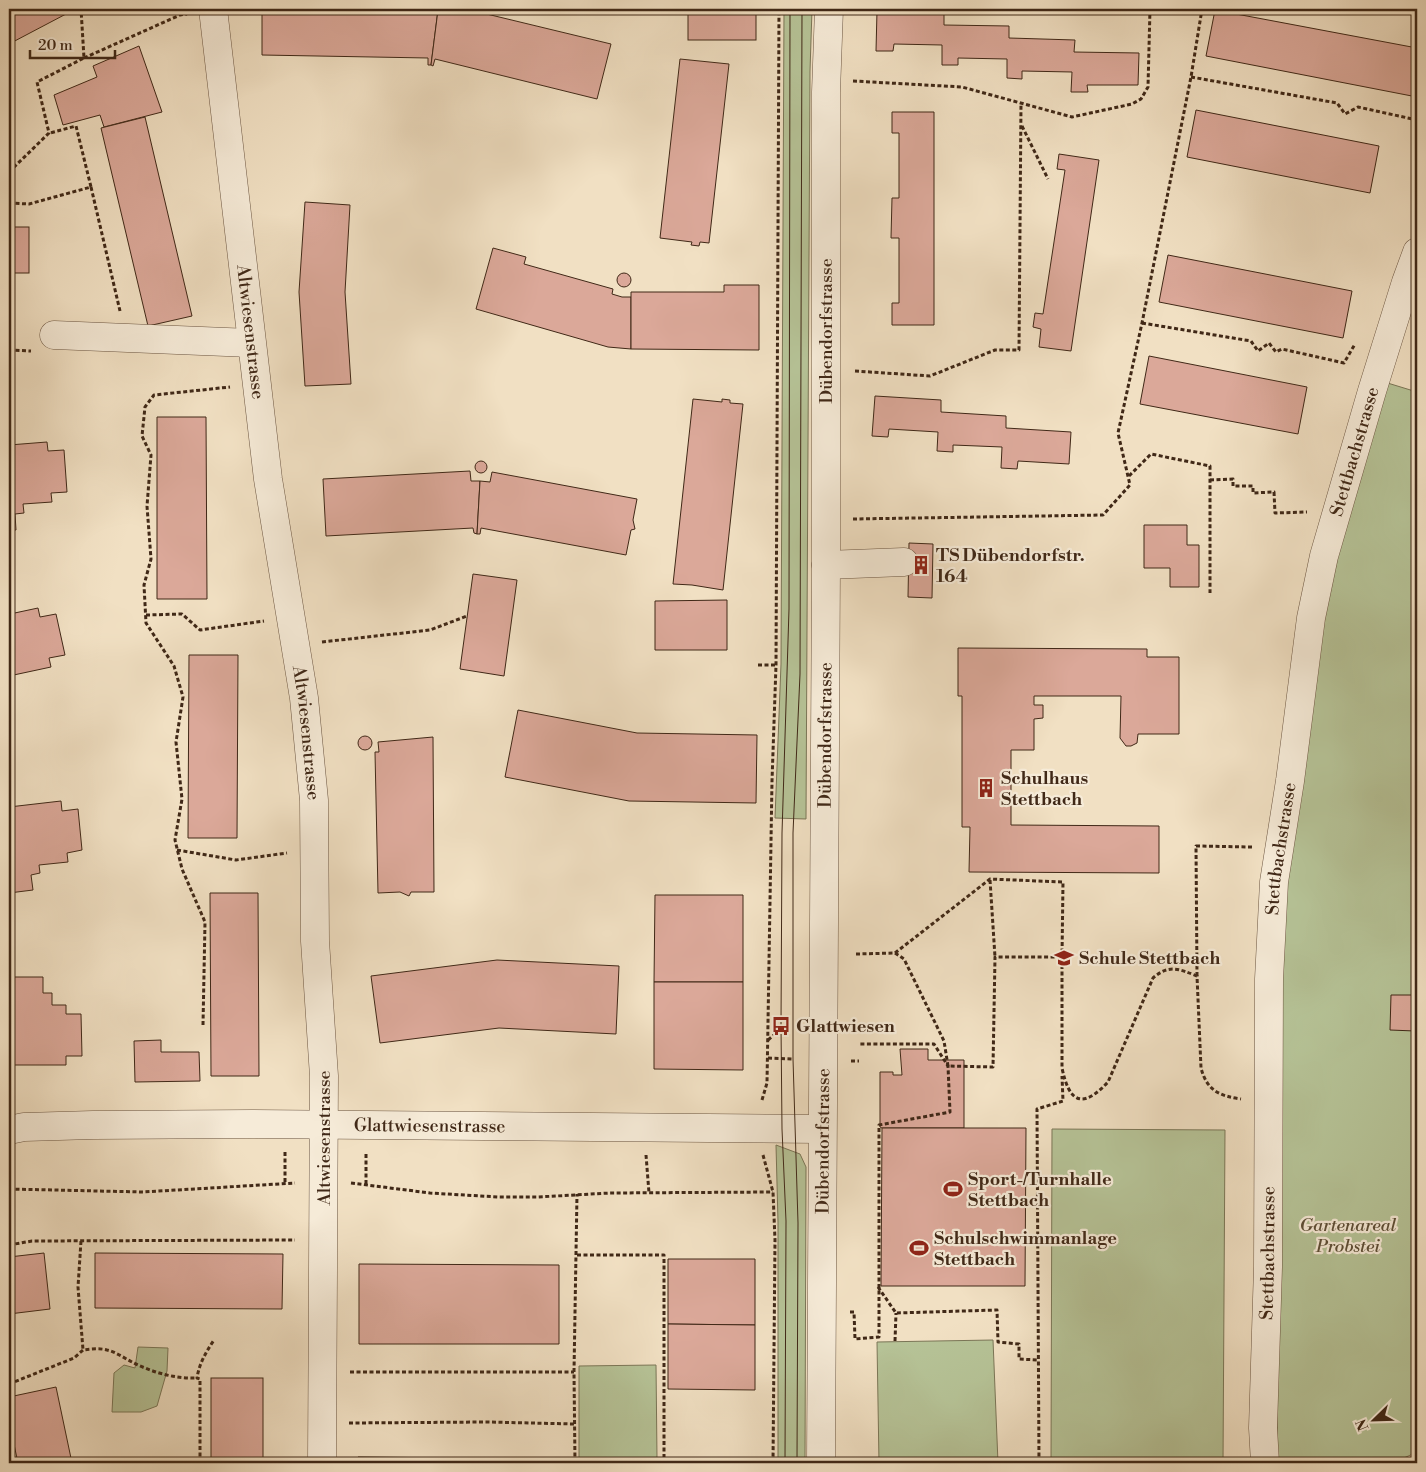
<svg xmlns="http://www.w3.org/2000/svg" width="1426" height="1472" font-family="'Libre Bodoni',serif">
<style>
.green{fill:#b6c397;stroke:#7b7657}
.building{fill:#dba899;stroke:#402817}
.lines{fill:none;stroke-linecap:round;stroke-linejoin:round}
.minor-casing{stroke:#6c5642;stroke-width:29}
.path{stroke:#402817;stroke-width:3;stroke-dasharray:4 2.5;stroke-linecap:butt}
.minor{stroke:#f6ebd8;stroke-width:28}
.tram{stroke:#402817;stroke-width:1}
.labels{text-anchor:middle;stroke-width:4.5;stroke-linejoin:round;paint-order:stroke}
.street-label{font-size:18px;fill:#402817;stroke:#f6ebd8}
.poi-label{font-size:18px;font-weight:bold;fill:#402817;stroke:#f6ebd8;text-anchor:start}
.park-label{font-size:18px;font-style:italic;fill:#5e4f37;stroke:#f6ebd8}
</style>
<rect width="100%" height="100%" fill="#f1e0c3"/>
<filter id="stains"><feTurbulence type="fractalNoise" baseFrequency=".004" numOctaves="4"/><feColorMatrix values="0 0 0 0 .2 0 0 0 0 .09 0 0 0 0 .02 0 0 0 .5 -.17"/></filter>
<radialGradient id="worn" r=".72"><stop offset=".6" stop-color="#630" stop-opacity="0"/><stop offset="1" stop-color="#630" stop-opacity=".3"/></radialGradient>
<!-- green -->
<g class="green">
<path d="M784 9H812L810 71 806 819 775 818 781 664Z"/>
<path d="M1381 381 1417 392V1452L1393 1463H1277L1278 978 1284 882 1332 558Z"/>
<path d="M1052 1129 1225 1130 1223 1463H1051Z"/>
<path d="M776 1145 800 1154 806 1167 805 1459 800 1463H778V1222Z"/>
<path d="M993 1340 998 1463H879L877 1342Z"/>
<path d="M138 1347 168 1348 167 1371 157 1406 141 1412H112L114 1373 124 1365 135 1368Z"/>
<path d="M656 1365 657 1458H579V1366Z"/>
</g>
<!-- building -->
<g class="building">
<path d="M9 9H64L66 14 9 44Z"/>
<path d="M262 9 438 10 431 65H428V58L262 55Z"/>
<path d="M449 9H466L611 44 597 99 435 59 433 66 431 65 438 10 448 11Z"/>
<rect x="688" y="9" width="68" height="31"/>
<path d="M1215 10 1417 48V97L1206 56Z"/>
<path d="M877 11 944 13V25L1009 26V38L1075 40 1074 52 1139 53 1138 85H1087L1088 92H1071L1072 72 1022 71V79L1007 78V59L958 58V65H942V45L894 44 893 51H876Z"/>
<path d="M139 46 162 112 104 127 100 115 63 125 54 95 97 77 93 66Z"/>
<path d="M680 59 729 64 709 243 700 242 699 246 691 245 692 242 660 238Z"/>
<path d="M1196 110 1379 146 1370 193 1187 157Z"/>
<path d="M892 112H934V325H892V303H899V238H891L892 198H899V133H892Z"/>
<path d="M145 117 192 316 148 326 101 128Z"/>
<path d="M1059 154 1099 160 1071 351 1039 347 1041 329 1033 327 1035 313 1043 314 1065 170 1057 169Z"/>
<path d="M305 202 350 205 345 292 351 384 305 386 299 292Z"/>
<rect x="9" y="227" width="20" height="46"/>
<path d="M493 248 526 257 524 264 613 289 612 294 622 297H631V349L608 347 476 309Z"/>
<path d="M1168 255 1352 291 1343 338 1159 302Z"/>
<circle cx="624" cy="280" r="7"/>
<path d="M724 285H759V350L631 349V292H724Z"/>
<path d="M1149 356 1307 387 1298 434 1140 404Z"/>
<path d="M875 396 941 400V412L1006 416V428L1071 432 1069 464 1018 461 1017 469 1001 468 1002 447 953 445V452L937 451 938 432 889 429 888 437 872 436Z"/>
<path d="M693 399 722 402V399L730 400V403L743 404 723 590 692 585 673 584Z"/>
<path d="M157 417H206L207 599H157Z"/>
<path d="M47 442 48 451 64 450 67 492 51 493 52 502 23 504 24 513 15 514 16 530H9V445Z"/>
<circle cx="481" cy="467" r="6"/>
<path d="M470 471 471 481H480L477 534 474 533 473 528 326 536 323 479Z"/>
<path d="M492 472 637 499 633 520 635 529 631 530 626 555 481 528 480 534H477L480 481 490 482Z"/>
<path d="M1144 525H1187V545H1199V587H1170V568H1144Z"/>
<path d="M909 543 933 544 932 598 908 597Z"/>
<path d="M473 574 517 580 504 676 460 669Z"/>
<path d="M727 600V650H655V601Z"/>
<path d="M9 607 10 614 38 608 40 617 56 614 65 655 49 658 51 667 9 676Z"/>
<path d="M958 648 1147 649V657H1179V734H1138L1137 743 1131 746H1126L1120 738 1121 696H1034V705H1043V718L1034 719V750H1011V825L1159 826V873L969 872 970 827H962V696H958Z"/>
<path d="M189 655H238L237 838H188Z"/>
<path d="M518 710 637 733 757 735 756 803 629 801 505 777Z"/>
<circle cx="365" cy="743" r="7"/>
<path d="M433 737 434 892H411L409 896 400 892 378 893 375 752H379L378 742Z"/>
<path d="M61 801 62 811 78 809 82 850 67 853 68 862 39 865 40 873 31 875 33 890 9 893V807Z"/>
<path d="M210 893H258L259 1076H211Z"/>
<path d="M655 895H743V982H654Z"/>
<path d="M497 960 619 966 616 1034 499 1028 380 1043 371 976Z"/>
<path d="M9 977H43V993H52V1005H66V1014H81L82 1056H66V1065H9Z"/>
<path d="M654 982H743V1070L654 1069Z"/>
<path d="M1391 995H1415V1031L1390 1030Z"/>
<path d="M161 1040V1052H199L200 1081 135 1082 134 1041Z"/>
<path d="M900 1049H928V1060H964V1128H882L880 1127V1072H893V1075H902Z"/>
<path d="M882 1128H1026L1025 1286H881Z"/>
<path d="M44 1253 50 1309 9 1314V1257Z"/>
<path d="M95 1253 283 1254 282 1309 95 1308Z"/>
<path d="M668 1259H755V1325L668 1324Z"/>
<path d="M359 1264 559 1265V1344H359Z"/>
<path d="M668 1324 755 1325V1390L668 1389Z"/>
<rect x="211" y="1378" width="52" height="85"/>
<path d="M56 1387 72 1463H18L9 1421V1397Z"/>
<path d="M358 1457 558 1459V1463H358Z"/>
</g>
<g class="lines">
<!-- minor casing -->
<g class="minor-casing">
<g id="minor">
<path id="s1" d="M213 9 268 479 304 698 314 800 315 941 324 1076 322 1463"/>
<path d="M54 335 251 343"/>
<path d="M826 565 904 562"/>
<path id="s2" d="M9 1130 24 1127 93 1125 252 1124 822 1129"/>
<path id="s3" d="M821 1463 826 565V92L829 9"/>
<path id="s4" d="M1265 1463 1263 1428 1268 1267 1269 979 1274 882 1290 781 1311 618 1324 556 1372 391 1406 282 1417 252"/>
</g>
</g>
<!-- path -->
<g class="path">
<path d="M84 58 180 15 187 14"/>
<path d="M1191 77 1337 103 1345 114 1358 107 1417 120"/>
<path d="M853 81 962 87 1072 117 1132 104 1141 99 1148 87 1150 9"/>
<path d="M1022 126 1048 179"/>
<path d="M9 172 49 133 37 82 84 58 81 9"/>
<path d="M91 187 120 311"/>
<path d="M9 203 29 204 91 187 76 126 50 133"/>
<path d="M1142 323 1251 341 1258 351 1269 343 1276 352 1282 349 1344 363 1355 344"/>
<path d="M9 350 31 351"/>
<path d="M855 371 930 376 995 350H1019L1021 103"/>
<path d="M1129 476 1151 454 1210 466V593"/>
<path d="M1210 480 1233 479V486H1253V493L1274 492 1275 513 1307 512"/>
<path d="M853 519 1103 515 1130 485 1118 433 1142 323 1191 77 1202 9"/>
<path d="M146 615 182 614 200 630 264 621"/>
<path d="M322 642 430 630 467 616"/>
<path d="M758 665H776"/>
<path d="M177 850 236 860 287 853"/>
<path d="M990 880 995 957"/>
<path d="M895 953 990 879 1063 882 1062 957"/>
<path d="M856 954 895 953 904 959 944 1041 948 1066 993 1067 995 957H1062V1068C1069 1102 1082 1110 1108 1082L1153 978C1169 964 1179 969 1197 976L1201 1068C1207 1091 1220 1096 1241 1099"/>
<path d="M1197 976 1196 846 1252 847"/>
<path d="M203 1025 205 922 182 869 175 840 182 799 176 742 183 697 174 666 146 623 144 585 151 559 147 506 151 455 142 436 145 407 154 395 230 387"/>
<path d="M768 1040 774 1035"/>
<path d="M768 1058 794 1059"/>
<path d="M851 1061H859"/>
<path d="M762 1100 767 1083 772 781 776 665 779 9"/>
<path d="M285 1152V1183"/>
<path d="M646 1155 649 1193"/>
<path d="M763 1155 773 1192 775 1240 773 1463"/>
<path d="M351 1183 430 1193 498 1197H538L610 1193 773 1192"/>
<path d="M366 1184V1153"/>
<path d="M9 1189 143 1192 295 1183"/>
<path d="M81 1241 78 1287 83 1350"/>
<path d="M9 1245 32 1241 295 1240"/>
<path d="M577 1255H664V1463"/>
<path d="M878 1287 896 1313 997 1310 998 1342 1019 1344V1359L1038 1360"/>
<path d="M850 1312H854L855 1339 879 1337V1125L950 1112 948 1066 934 1044H858"/>
<path d="M895 1341 896 1313"/>
<path d="M350 1372H574"/>
<path d="M9 1384 74 1358 83 1350C91 1349 100 1348 107 1350 116 1352 124 1358 132 1362 151 1372 175 1379 197 1378"/>
<path d="M349 1423 487 1422 575 1424"/>
<path d="M200 1463V1379L197 1378C199 1364 206 1352 214 1340"/>
<path d="M575 1463 574 1372 577 1194"/>
<path d="M1039 1463 1037 1109 1063 1101 1062 1076"/>
</g>
<!-- minor -->
<use href="#minor" class="minor"/>
<!-- tram -->
<g class="tram">
<path d="M785 1463 786 1221 782 1129 781 1026 782 833 789 609 790 9"/>
<path d="M797 1463 798 1223 793 1059V833L800 674 802 9"/>
</g>
</g>
<!-- icons -->
<defs>
<g id="building-bare" transform="scale(1.5)"><path d="M-4-6H4V6H1V3H-1V6H-4ZM-2.5-4.3h1.7v1.8h-1.7ZM.8-4.3h1.7v1.8H.8ZM-2.5-1h1.7V.8h-1.7ZM.8-1h1.7V.8H.8Z" fill="#8f2418" stroke="#f6ebd8" stroke-width="2.5" paint-order="stroke"/></g>
<g id="school-bare" transform="scale(1.5)"><path d="M0-5L7-2L0 1L-7-2ZM-4 1L0 2.5L4 1V4Q0 6-4 4Z" fill="#8f2418" stroke="#f6ebd8" stroke-width="2.5" paint-order="stroke"/></g>
<g id="bus-bare" transform="scale(1.5)"><path d="M-5-6H5V4H4V6H2V4H-2V6H-4V4H-5ZM-3.5-4V0h7V-4ZM-3.5 1.2v1.5H-2V1.2ZM2 1.2v1.5H3.5V1.2Z" fill="#8f2418" stroke="#f6ebd8" stroke-width="2.5" paint-order="stroke"/></g>
<g id="stadium-bare" transform="scale(1.5)"><path d="M0-5a6.5 5 0 1 0 0 10a6.5 5 0 1 0 0-10ZM-3.5-1.8h7v3.6h-7Z" fill="#8f2418" stroke="#f6ebd8" stroke-width="2.5" paint-order="stroke"/></g>
</defs>
<g fill-rule="evenodd">
<use href="#building-bare" x="921" y="565"/>
<use href="#building-bare" x="986" y="788"/>
<use href="#school-bare" x="1064" y="958"/>
<use href="#bus-bare" x="781" y="1026"/>
<use href="#stadium-bare" x="953" y="1189"/>
<use href="#stadium-bare" x="919" y="1248"/>
</g>
<g class="labels">
<!-- street labels -->
<g class="street-label">
<text transform="translate(826 331) rotate(-90)" y="6">Dübendorfstrasse</text>
<text dy="6" stroke="none"><textPath href="#s1" startOffset="325">Altwiesenstrasse</textPath></text>
<text dy="6" stroke="none"><textPath href="#s4" startOffset="1020">Stettbachstrasse</textPath></text>
<text dy="6" stroke="none"><textPath href="#s1" startOffset="730">Altwiesenstrasse</textPath></text>
<text dy="6" stroke="none"><textPath href="#s3" startOffset="728">Dübendorfstrasse</textPath></text>
<text dy="6" stroke="none"><textPath href="#s4" startOffset="615">Stettbachstrasse</textPath></text>
<text dy="6" stroke="none"><textPath href="#s2" startOffset="421">Glattwiesenstrasse</textPath></text>
<text transform="translate(324 1138) rotate(-90)" y="6">Altwiesenstrasse</text>
<text dy="6" stroke="none"><textPath href="#s3" startOffset="322">Dübendorfstrasse</textPath></text>
<text dy="6" stroke="none"><textPath href="#s4" startOffset="210">Stettbachstrasse</textPath></text>
</g>
<!-- poi labels -->
<g class="poi-label">
<text x="936" y="561">TS Dübendorfstr.<tspan x="936" dy="21">164</tspan></text>
<text x="1001" y="784">Schulhaus<tspan x="1001" dy="21">Stettbach</tspan></text>
<text x="1079" y="964">Schule Stettbach</text>
<text x="796" y="1032">Glattwiesen</text>
<text x="968" y="1185">Sport-/Turnhalle<tspan x="968" dy="21">Stettbach</tspan></text>
<text x="934" y="1244">Schulschwimmanlage<tspan x="934" dy="21">Stettbach</tspan></text>
</g>
<!-- park labels -->
<g class="park-label">
<text x="1348" y="1231">Gartenareal<tspan x="1348" dy="21">Probstei</tspan></text>
</g>
</g>
<!-- margin -->
<rect width="1426" height="1472" fill="none" stroke="#f1e0c3" stroke-width="30"/>
<rect x="10" y="10" width="1406" height="1452" fill="none" stroke="#402817" stroke-width="2.5"/>
<rect x="15" y="15" width="1396" height="1442" fill="none" stroke="#402817"/>
<!-- north arrow -->
<g transform="translate(1374 1420) rotate(247)" stroke="#f6ebd8" stroke-width="4" paint-order="stroke">
<path d="M0-4L9 19L0 12L-9 19Z" fill="#402817"/>
<text y="-8" font-size="14" font-weight="bold" text-anchor="middle" fill="#402817">N</text>
</g>
<!-- scale -->
<path d="M30 50v8h85v-8" fill="none" stroke="#402817" stroke-width="2.5"/>
<text x="38" y="50" font-size="15" fill="#402817" stroke="#f6ebd8" stroke-width="4" paint-order="stroke">20 m</text>
<rect width="100%" height="100%" filter="url(#stains)"/>
<rect width="100%" height="100%" fill="url(#worn)"/>
</svg>
